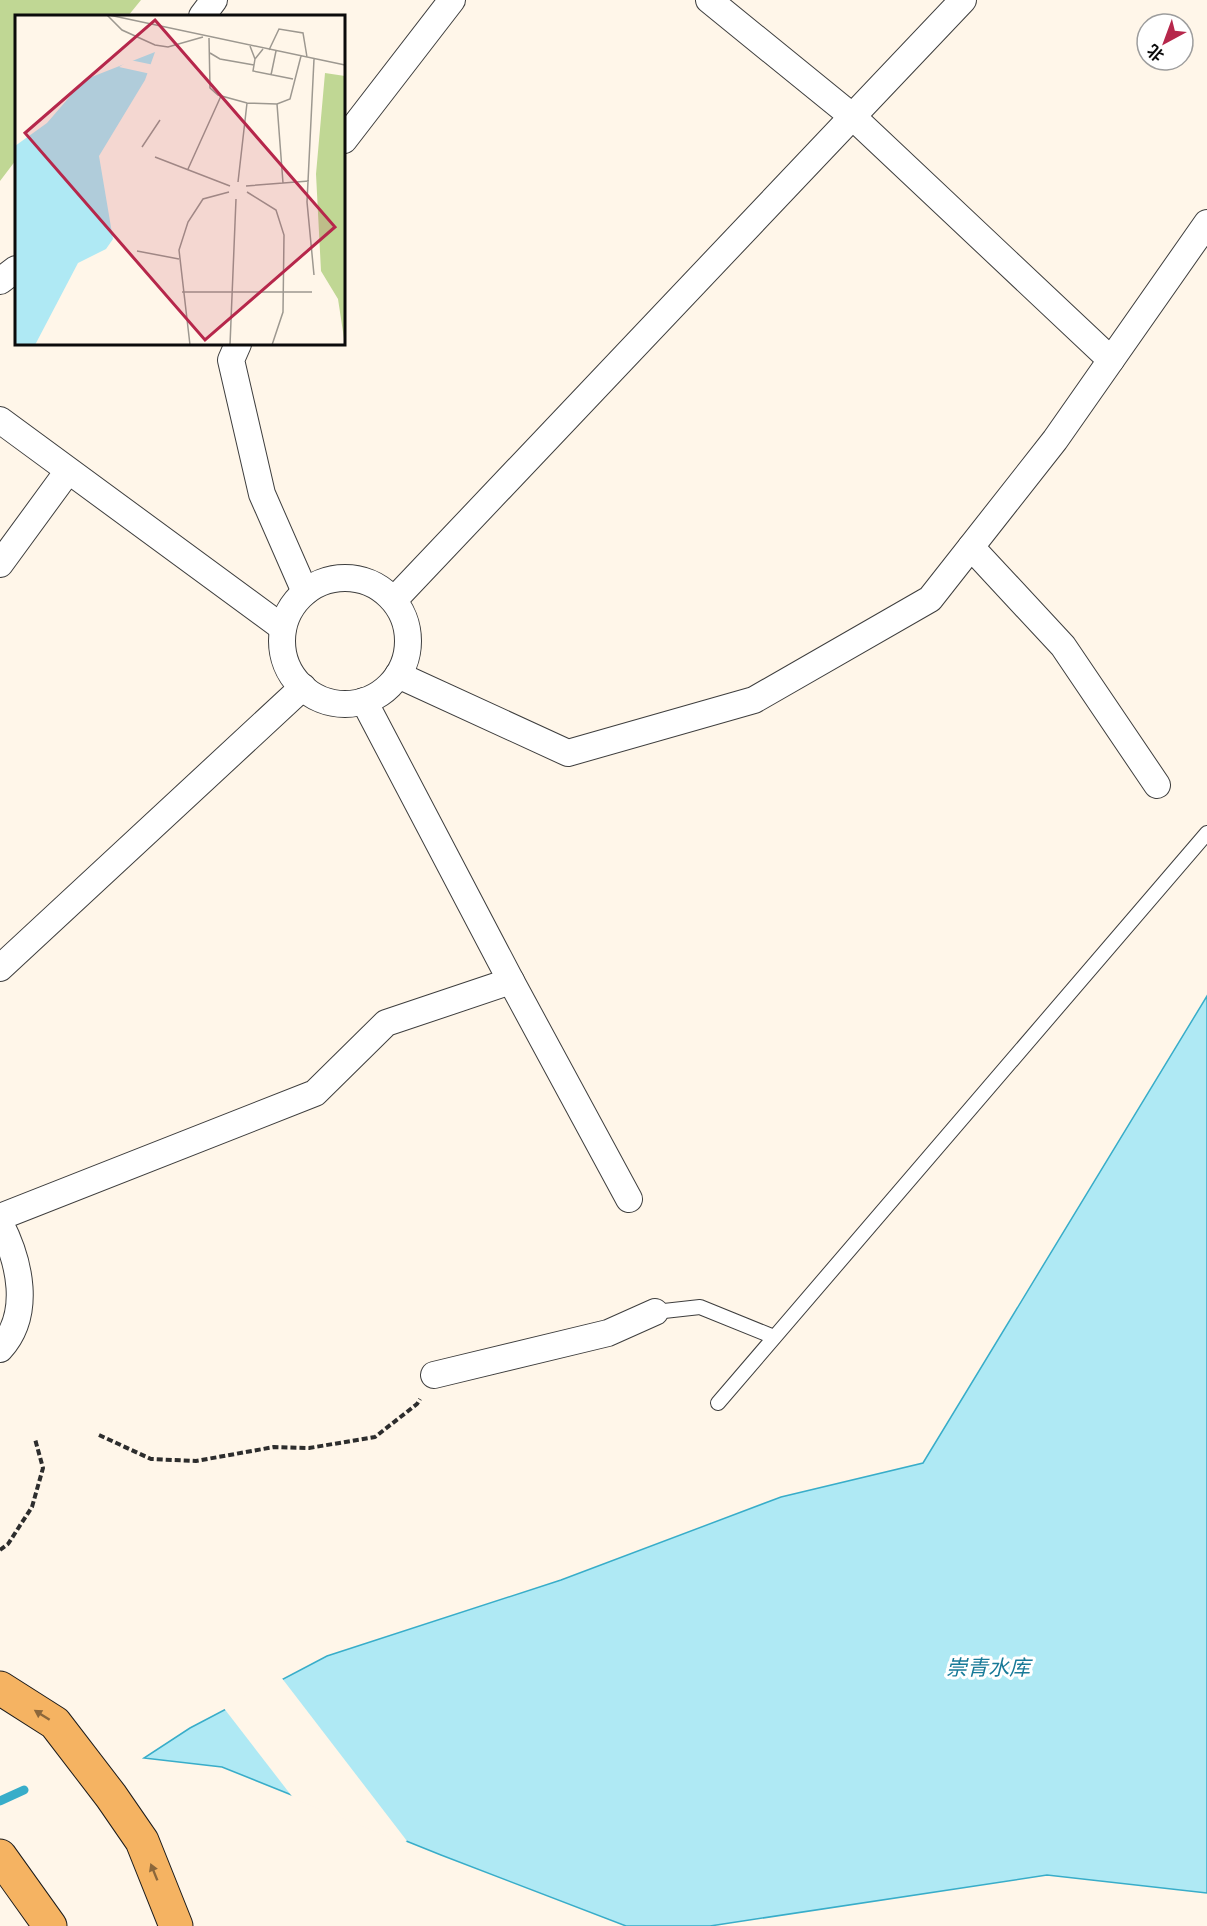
<svg xmlns="http://www.w3.org/2000/svg" width="1207" height="1926" font-family="'Playfair Display','Noto Sans SC',serif">
<style>
.forest{fill:#c0d794}
.water{fill:#afe9f4;stroke:#38adc9;stroke-width:1.5}
.pier{fill:#fff6e9}
.lines{fill:none;stroke-linecap:round;stroke-linejoin:round}
.stream{stroke:#38adc9;stroke-width:9}
.service-casing{stroke:#3e3e3e;stroke-width:16}
.minor-casing{stroke:#3e3e3e;stroke-width:28}
.primary-casing{stroke:#1c1c1c;stroke-width:35}
.path{stroke:#2d2d2d;stroke-width:4;stroke-dasharray:6 3;stroke-linecap:butt}
.service{stroke:#fff;stroke-width:14}
.minor{stroke:#fff;stroke-width:26}
.primary{stroke:#f5b362;stroke-width:33}
.oneway{fill:#8c673b}
.labels{text-anchor:middle;stroke-width:6;stroke-linejoin:round;paint-order:stroke}
.water-label{font-size:21px;font-style:italic;fill:#187a98;stroke:#fff}
.inset-road{fill:none;stroke:#9d9890;stroke-width:1.5}
.view{fill:#b6274b;fill-opacity:0.15;stroke:#b6274b;stroke-width:3}
.inset-edge{fill:none;stroke:#0b0b0b;stroke-width:3}
</style>
<rect width="100%" height="100%" fill="#fff6e9"/>
<!-- forest -->
<path class="forest" d="M0 0H141L128 16H16V160L0 181Z"/>
<!-- water -->
<path class="water" d="M1207 996V1893L1047 1875 710 1926H626L441 1855 222 1767 144 1758 190 1728 327 1656 561 1580 781 1497 923 1463Z"/>
<!-- pier -->
<path class="pier" d="M281 1677 407 1841 404 1843 294 1799 223 1707Z"/>
<g class="lines">
<!-- stream -->
<path class="stream" d="M0 1801 24 1790"/>
<!-- service casing -->
<g class="service-casing">
<g id="service">
<path d="M655 1312 700 1307 774 1337"/>
<path d="M718 1403 1207 833"/>
</g>
</g>
<!-- minor casing -->
<g class="minor-casing">
<g id="minor">
<path d="M709 0 853 117 1111 360"/>
<path d="M202 16 214 0"/>
<path d="M344 140 452 0"/>
<path d="M0 281 16 269"/>
<path d="M238 344 231 360 262 494 305 592"/>
<path d="M0 420 283 628"/>
<path d="M971 547 1063 646 1157 785"/>
<path d="M0 564 68 471"/>
<circle cx="345" cy="641" r="63"/>
<path d="M394 600 963 0"/>
<path d="M398 675 568 753 754 700 930 599 1055 440 1207 223"/>
<path d="M364 701 511 981 629 1199"/>
<path d="M0 968 303 687"/>
<path d="M0 1217 315 1093 386 1023 511 981"/>
<path d="M0 1223C20 1262 32 1314 0 1349"/>
<path d="M434 1375 608 1333 655 1312"/>
</g>
</g>
<!-- primary casing -->
<g class="primary-casing">
<g id="primary">
<path d="M0 1688 55 1723 111 1796 142 1841 176 1926"/>
<path d="M0 1856 50 1926"/>
</g>
</g>
<!-- path -->
<g class="path">
<path d="M99 1435 151 1459 196 1461 274 1447 309 1448 375 1437 417 1404 420 1399"/>
<path d="M0 1550 8 1544 32 1507 43 1468 35 1439"/>
</g>
<!-- service -->
<use href="#service" class="service"/>
<!-- minor -->
<use href="#minor" class="minor"/>
<!-- primary -->
<use href="#primary" class="primary"/>
</g>
<!-- one-way arrows -->
<defs><path id="oneway-solid" d="M-6-.8H1V-3.2L6.5 0L1 3.2V.8H-6Z" transform="scale(1.5)"/></defs>
<g class="oneway">
<use href="#oneway-solid" transform="translate(42 1715) rotate(-148)"/>
<use href="#oneway-solid" transform="translate(154 1872) rotate(-112)"/>
</g>
<g class="labels">
<!-- water labels -->
<g class="water-label">
<text x="988" y="1675">崇青水库</text>
</g>
</g>
<!-- overview -->
<g transform="translate(15 15)">
<rect width="330" height="330" fill="#fff6e9"/>
<path d="M310 58 330 61V330L323 284 306 256 301 159Z" fill="#c0d794"/>
<path d="M140 37 130 65 84 141 98 224 91 234 63 248 20 330H0V131L32 108 69 65Z" fill="#afe9f4"/>
<path d="M115 45 139 50 136 59 104 52Z" fill="#fff6e9"/>
<path class="inset-road" d="M92 0 107 15 140 30 153 32 188 22M94 0 330 50M194 23 195 73 203 80 232 88 262 89 275 84 286 41M235 31 240 44 248 34M254 35 264 14 288 18 292 42M195 38 205 44 239 50M240 44 238 56 278 64M299 44 292 187 299 260M256 60 261 36M262 89 268 168M127 132 145 105M140 142 215 171M173 154 206 81M223 167 232 88M231 171 294 166M232 177 261 195 269 220 268 297 257 330M122 236 164 244M167 277H297M175 330 164 235 173 207 188 184 214 177M215 330 221 184"/>
<path class="view" d="M140 5 320 212 190 325 10 118Z"/>
<rect width="330" height="330" class="inset-edge"/>
</g>
<!-- north arrow -->
<g transform="translate(1165 42) rotate(221)"><circle r="28" fill="#ffffff" stroke="#9d9d9d" stroke-width="1.5"/>
<path d="M0-4.5L10 22L0 15L-10 22Z" fill="#b6274b"/>
<text y="-9" font-size="16" font-weight="bold" text-anchor="middle" fill="#0b0b0b">北</text>
</g>
</svg>
